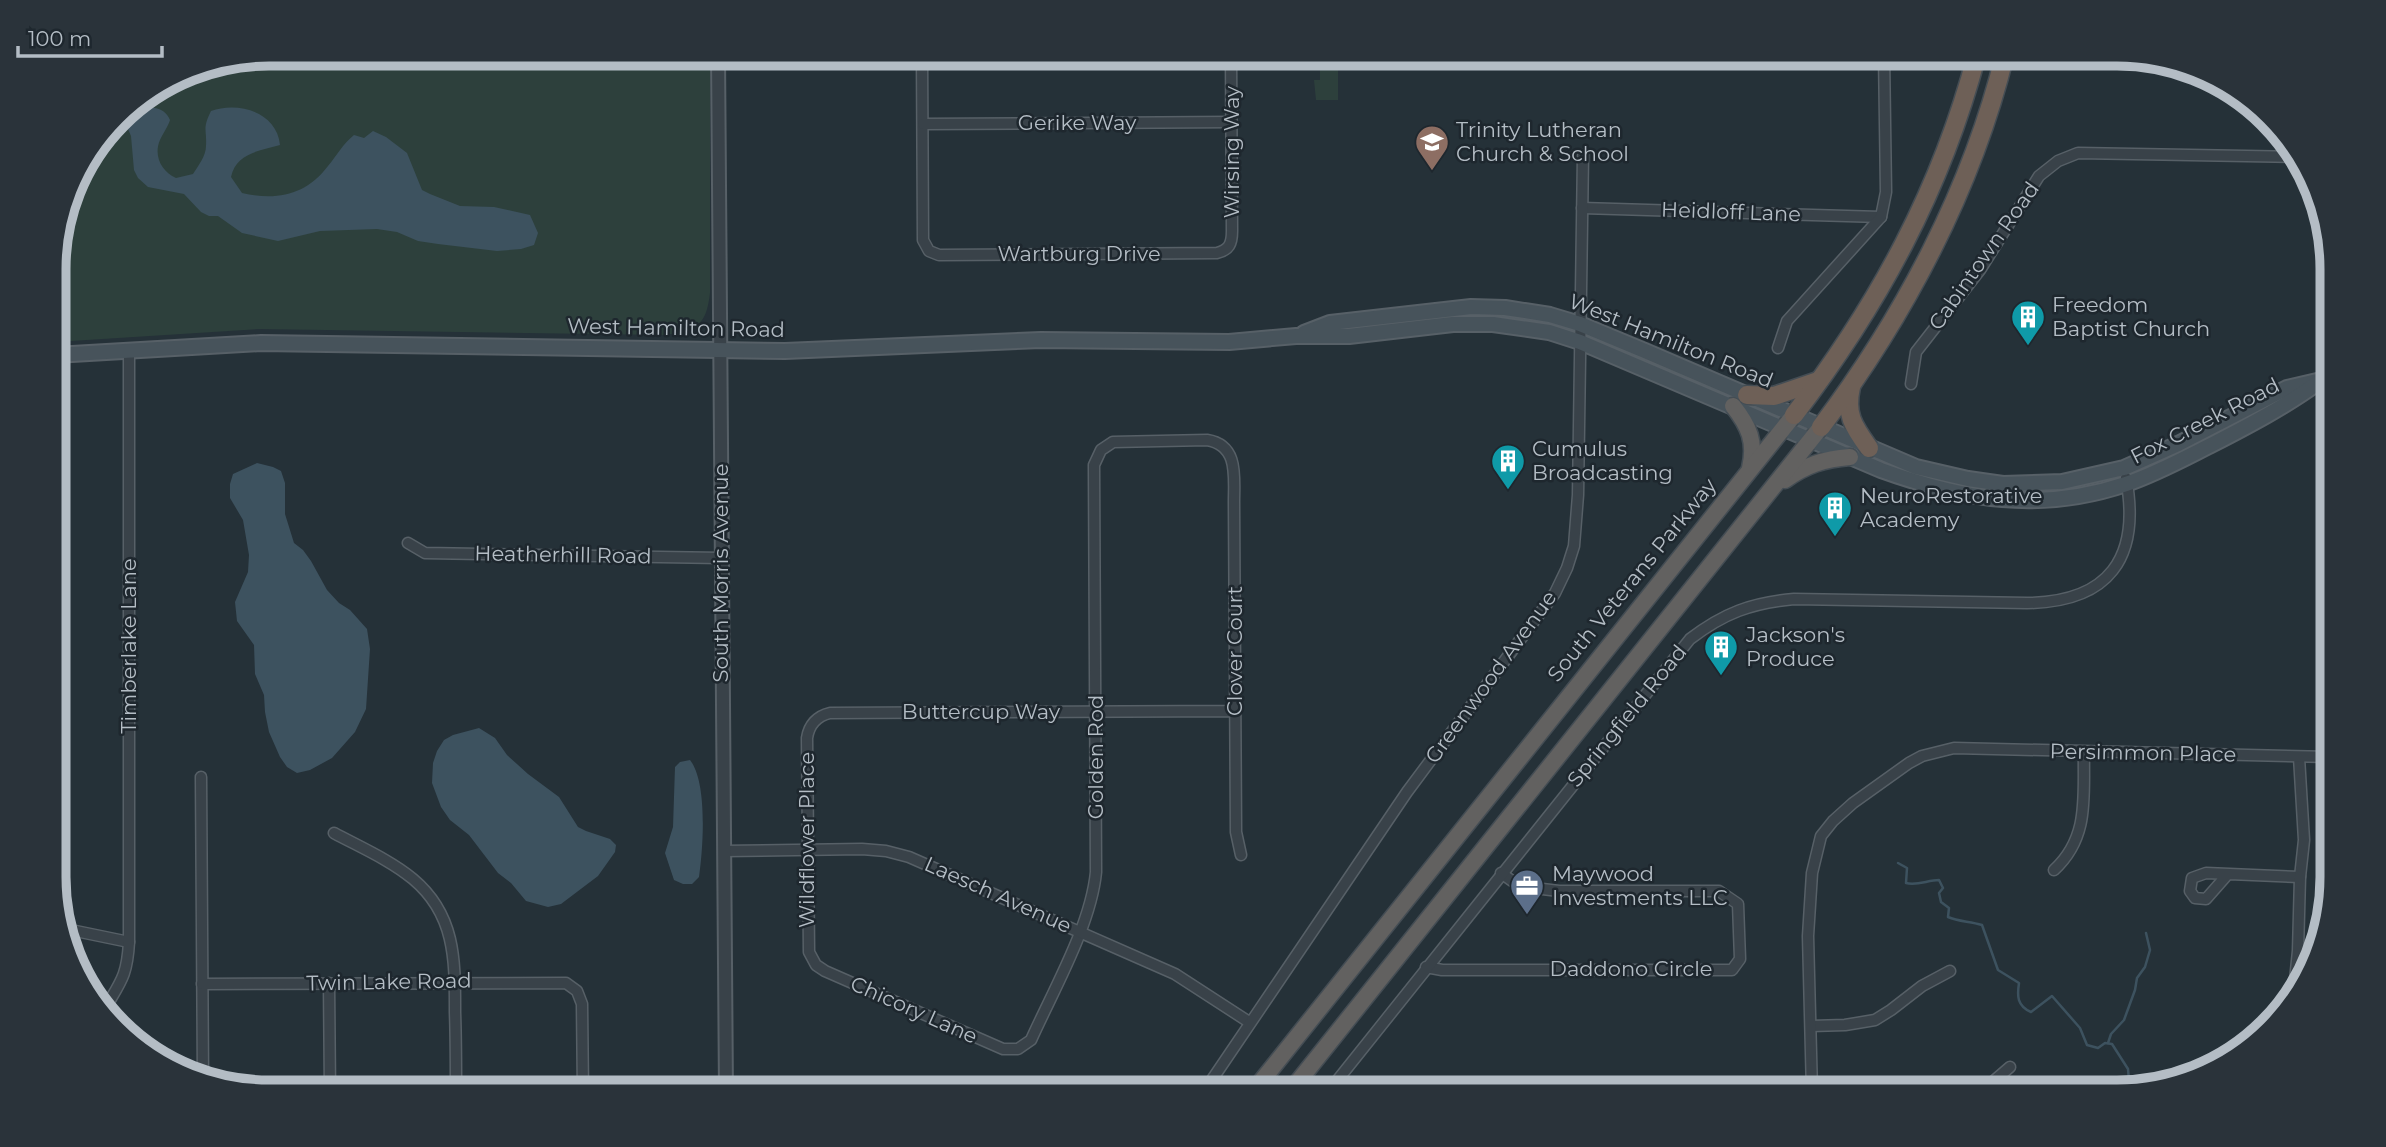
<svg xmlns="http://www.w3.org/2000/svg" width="2386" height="1147" font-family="Montserrat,sans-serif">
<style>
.green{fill:#2d403c}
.water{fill:#3d525f}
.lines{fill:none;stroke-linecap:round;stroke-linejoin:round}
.stream{stroke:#3d525f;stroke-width:2.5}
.minor-casing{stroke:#576067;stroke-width:13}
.tertiary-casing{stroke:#576067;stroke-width:16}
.secondary-casing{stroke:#576067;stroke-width:18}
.trunk-casing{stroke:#444d54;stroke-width:19}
.motorway-casing{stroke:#444d54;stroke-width:21}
.minor{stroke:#394249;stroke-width:10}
.tertiary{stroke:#394249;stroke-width:12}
.secondary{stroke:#47535b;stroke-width:14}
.trunk{stroke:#626160;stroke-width:16}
.motorway{stroke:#6e6057;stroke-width:18}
.labels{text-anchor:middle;stroke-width:5;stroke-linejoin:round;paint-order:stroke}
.street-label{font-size:21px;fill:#b4bdc5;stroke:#1e272e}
.poi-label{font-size:21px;fill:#b4bdc5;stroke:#1e272e;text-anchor:start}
.rim{fill:none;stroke:#b4bdc5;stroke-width:9}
</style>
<rect width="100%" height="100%" fill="#253138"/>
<!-- green -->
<g class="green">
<path d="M269 54H420V67L710 68V293C706 326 698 328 667 335L259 329 55 342V255L76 175 127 108 187 70Z"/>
<path d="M1320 54H1338V100H1316L1314 80H1320Z"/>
</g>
<!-- water -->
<g class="water">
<path d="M131 105C145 108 164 104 170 120 168 127 163 133 160 140 153 156 162 172 176 178L193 174C198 166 206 156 206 146 207 129 202 129 211 111 238 101 277 112 280 145 259 151 236 153 231 177L242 193C277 201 306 195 328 166 337 155 343 144 354 135L364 138 373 131 386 137 407 153 422 190 430 194 460 206 494 207 530 215 538 233 534 245 521 249 497 251 438 244 418 241 397 232 377 229 320 231 278 241 242 233 218 216H209L201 212 184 194 148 187 138 178 134 170 131 136 128 129 116 123Z"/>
<path d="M257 463 273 467 281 471 285 483V514L294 543 303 550 311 561 327 590 339 603 350 610 367 629 370 649 366 709 355 732 332 758 310 770 297 773 287 767 280 757 269 732 265 712 264 695 255 674 254 645 237 621 235 602 248 572 249 555 243 520 230 498V484L233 474Z"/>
<path d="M479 728 495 738 507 755 528 774 559 797 578 827 586 831 610 839 616 845 615 852 598 876 561 904 548 907 526 901 511 883 498 873 469 835 450 820 441 807 432 783 433 763 437 751 444 740 453 735Z"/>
<path d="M690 760C708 783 703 849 699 877L692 884H683L674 880 665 853 673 827 675 767 680 762Z"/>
</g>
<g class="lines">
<!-- stream -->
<g class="stream">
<path d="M1898 863 1907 868 1906 883C1917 886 1928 880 1939 880L1943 888 1939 893 1941 902 1949 908 1948 917C1959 922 1970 921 1982 925L1998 970 2019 983C2017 996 2017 1006 2031 1012L2052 996 2080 1028 2087 1045 2098 1048 2105 1043 2112 1044 2128 1069 2130 1092"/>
<path d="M2108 1043 2111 1034 2124 1020 2135 990 2137 978 2145 967 2150 950 2146 933"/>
</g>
<!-- minor casing -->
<g class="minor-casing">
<g id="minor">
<path d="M922 54 923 240 929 251 939 255 1217 253C1229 250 1232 244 1232 231L1231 54"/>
<path d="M923 124 1232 122"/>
<path d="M1582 208 1881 217"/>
<path d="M1778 348 1787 321 1881 217 1886 192 1884 54"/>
<path d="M1911 384 1916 352 1980 270 2039 176 2058 161 2078 153 2295 157"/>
<path d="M408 543 425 553 721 558"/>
<path d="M1235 711 830 713C817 716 809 725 807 738L809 952 816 965 825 971 1003 1049H1018L1031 1040C1053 991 1091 925 1096 872L1094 465 1101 450 1113 442 1207 440C1239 445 1234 477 1234 502L1236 832 1241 855"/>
<path d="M201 777 203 1080"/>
<path d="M334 833C360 847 390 860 413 879 456 915 455 961 455 1012 456 1039 456 1066 456 1093"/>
<path d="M724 851 862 849 886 851 909 857 1175 974 1249 1022"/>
<path d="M2054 870C2090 837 2083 796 2084 752"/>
<path d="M2228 874 2206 899 2195 898 2190 891 2192 878 2206 873 2300 877"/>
<path d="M66 929 129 942"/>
<path d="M1426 967 1442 970H1732L1740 959 1738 904 1719 891H1559L1526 887 1515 883 1501 873"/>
<path d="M329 983 330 1093"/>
<path d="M202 984 566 983 577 991 582 1004 583 1093"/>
<path d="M103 1012C120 982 127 978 129 942V350"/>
<path d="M1811 1026 1845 1025 1875 1020 1891 1010 1922 986 1950 971"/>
<path d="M2224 1061 2278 1012 2295 980 2298 951 2300 877 2304 840 2299 757"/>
<path d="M583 1083H760L778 1086 792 1093"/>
<path d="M1328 1092 1690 639C1724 613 1751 603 1794 599L2027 603C2109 602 2141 558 2126 478"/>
<path d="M1812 1092 1808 936 1812 873 1821 836 1833 821 1853 803 1909 763 1922 756 1954 748 2331 757"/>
<path d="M1981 1092 2010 1067"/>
<path d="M1203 1093 1407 792 1555 593 1567 568 1574 546 1578 495 1583 155"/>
</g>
</g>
<!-- tertiary casing -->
<g class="tertiary-casing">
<path id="tertiary" d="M718 54 726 1093"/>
</g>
<!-- secondary casing -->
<g class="secondary-casing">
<g id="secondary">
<path d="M1304 333 1330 323 1471 307 1505 308 1550 315 1580 324 1645 351 1916 467 1968 479 2003 484 2062 482 2124 468 2178 444 2287 388 2330 378"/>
<path d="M55 355 261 343 785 351 1041 340 1229 342 1296 336H1349L1453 324H1493L1549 332 1580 342 1881 470C1964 500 2040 513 2126 484 2156 474 2185 458 2213 444 2250 425 2286 406 2319 382"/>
</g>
</g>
<!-- trunk casing -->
<g class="trunk-casing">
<g id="trunk">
<path d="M1733 406C1749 426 1756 442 1750 468"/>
<path d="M1785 480C1806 465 1824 459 1850 457"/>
<path d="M1252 1093 1794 415"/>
<path d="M1289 1093 1821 427"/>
</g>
</g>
<!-- motorway casing -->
<g class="motorway-casing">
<g id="motorway">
<path d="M1851 387C1845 414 1853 426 1869 448"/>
<path d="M1747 395 1774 396 1818 381"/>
<path d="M1794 415C1879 304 1941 190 1977 54"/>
<path d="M1821 427C1904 317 1972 189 2005 54"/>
</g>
</g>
<!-- minor -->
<use href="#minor" class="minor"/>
<!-- tertiary -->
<use href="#tertiary" class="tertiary"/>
<!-- secondary -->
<use href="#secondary" class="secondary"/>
<!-- trunk -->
<use href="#trunk" class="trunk"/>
<!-- motorway -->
<use href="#motorway" class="motorway"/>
</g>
<!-- icons -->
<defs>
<g id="school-pin" transform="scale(1.75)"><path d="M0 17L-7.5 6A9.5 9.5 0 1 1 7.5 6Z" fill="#8d6e63" stroke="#1e272e"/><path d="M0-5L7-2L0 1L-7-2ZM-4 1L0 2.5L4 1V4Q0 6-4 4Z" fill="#fff"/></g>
<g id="building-pin" transform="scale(1.75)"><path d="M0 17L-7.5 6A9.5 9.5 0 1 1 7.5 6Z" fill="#0f9aa8" stroke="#1e272e"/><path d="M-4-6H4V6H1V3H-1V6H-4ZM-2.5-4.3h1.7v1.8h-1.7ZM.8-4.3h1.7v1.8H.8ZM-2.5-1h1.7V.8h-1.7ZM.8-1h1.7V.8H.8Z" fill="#fff"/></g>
<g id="office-pin" transform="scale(1.75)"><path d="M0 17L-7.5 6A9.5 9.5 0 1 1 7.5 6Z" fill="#5c6f8a" stroke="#1e272e"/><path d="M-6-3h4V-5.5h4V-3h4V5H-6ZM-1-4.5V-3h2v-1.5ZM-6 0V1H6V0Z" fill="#fff"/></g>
</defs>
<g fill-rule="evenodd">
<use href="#school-pin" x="1432" y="142"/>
<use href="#building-pin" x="2028" y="317"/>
<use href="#building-pin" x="1508" y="461"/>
<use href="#building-pin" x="1835" y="508"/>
<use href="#building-pin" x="1721" y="647"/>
<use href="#office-pin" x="1527" y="886"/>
</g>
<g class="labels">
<!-- street labels -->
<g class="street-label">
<text x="1077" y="130">Gerike Way</text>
<text transform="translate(1232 152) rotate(-90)" y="7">Wirsing Way</text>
<text transform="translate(1731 212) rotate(2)" y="7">Heidloff Lane</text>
<text x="1079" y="261">Wartburg Drive</text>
<text transform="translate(1984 256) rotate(-55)" y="7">Cabintown Road</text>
<text transform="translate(676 328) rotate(1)" y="7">West Hamilton Road</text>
<text transform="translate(1671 341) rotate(22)" y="7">West Hamilton Road</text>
<text transform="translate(2205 421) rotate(-27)" y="7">Fox Creek Road</text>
<text transform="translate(563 555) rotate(1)" y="7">Heatherhill Road</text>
<text transform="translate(721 573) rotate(-90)" y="7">South Morris Avenue</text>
<text transform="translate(1632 580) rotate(-51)" y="7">South Veterans Parkway</text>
<text transform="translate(129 646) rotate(-90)" y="7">Timberlake Lane</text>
<text transform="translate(1235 651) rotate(-90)" y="7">Clover Court</text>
<text transform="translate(1491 677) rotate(-54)" y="7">Greenwood Avenue</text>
<text x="981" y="719">Buttercup Way</text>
<text transform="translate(1627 716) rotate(-51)" y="7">Springfield Road</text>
<text transform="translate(2143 753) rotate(1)" y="7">Persimmon Place</text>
<text transform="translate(1096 757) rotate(-90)" y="7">Golden Rod</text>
<text transform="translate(807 840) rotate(-90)" y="7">Wildflower Place</text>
<text transform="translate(998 895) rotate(24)" y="7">Laesch Avenue</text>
<text x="1631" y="976">Daddono Circle</text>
<text transform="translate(389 982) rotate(-1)" y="7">Twin Lake Road</text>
<text transform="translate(914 1010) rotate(24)" y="7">Chicory Lane</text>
</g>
<!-- poi labels -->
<g class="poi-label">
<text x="1456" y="137">Trinity Lutheran<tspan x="1456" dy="24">Church &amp; School</tspan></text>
<text x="2052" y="312">Freedom<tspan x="2052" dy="24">Baptist Church</tspan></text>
<text x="1532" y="456">Cumulus<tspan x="1532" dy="24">Broadcasting</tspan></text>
<text x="1860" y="503">NeuroRestorative<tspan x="1860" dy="24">Academy</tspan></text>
<text x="1746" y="642">Jackson's<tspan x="1746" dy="24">Produce</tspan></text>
<text x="1552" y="881">Maywood<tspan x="1552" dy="24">Investments LLC</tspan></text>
</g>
</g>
<!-- crop -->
<path d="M0 0H2386V1147H0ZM269 66H2117A203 203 0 0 1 2320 269V877A203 203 0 0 1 2117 1080H269A203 203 0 0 1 66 877V269A203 203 0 0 1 269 66Z" fill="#2a333a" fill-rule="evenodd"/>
<path class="rim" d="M269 66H2117A203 203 0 0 1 2320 269V877A203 203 0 0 1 2117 1080H269A203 203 0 0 1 66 877V269A203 203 0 0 1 269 66Z"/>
<!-- scale -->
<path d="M18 46v10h144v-10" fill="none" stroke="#b4bdc5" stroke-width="3.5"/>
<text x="28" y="46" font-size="21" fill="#b4bdc5" stroke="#1e272e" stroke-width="5" paint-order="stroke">100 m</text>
</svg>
